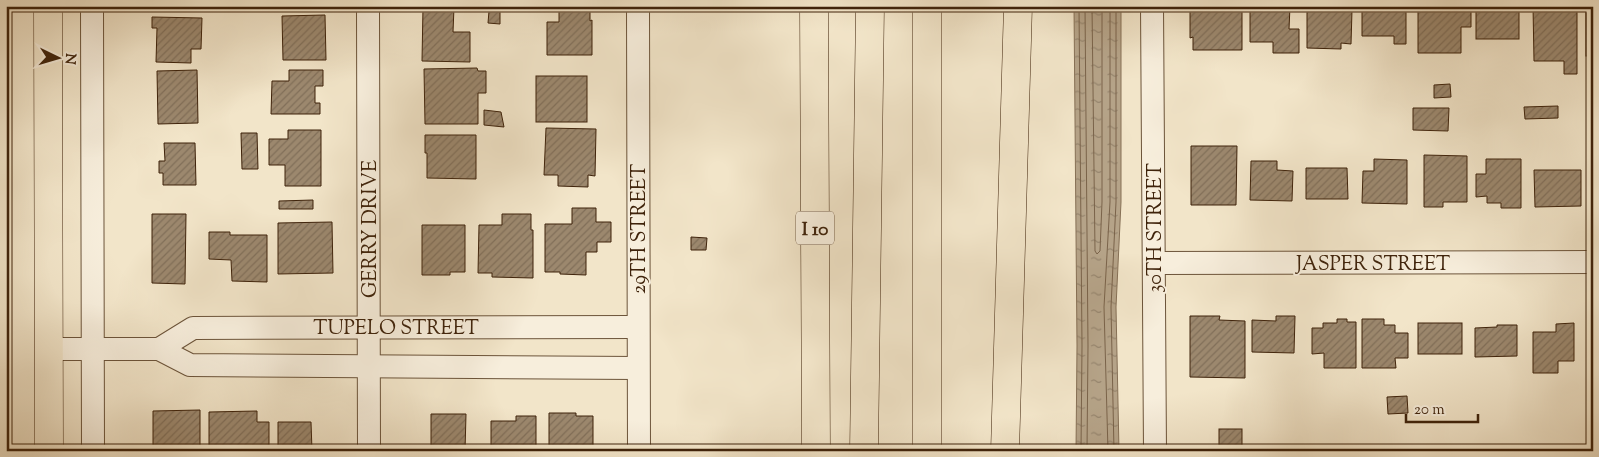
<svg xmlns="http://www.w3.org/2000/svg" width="1599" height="457" font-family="'Sorts Mill Goudy',serif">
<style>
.water{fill:url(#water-ripples);stroke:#867056}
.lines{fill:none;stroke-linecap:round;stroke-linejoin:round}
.shore{stroke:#7a634a;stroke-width:1}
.building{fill:url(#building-hatch);stroke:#3f230b}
.street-casing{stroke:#6c543a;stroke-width:24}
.primary-casing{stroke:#3f230b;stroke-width:29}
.highway-casing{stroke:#3f230b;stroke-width:29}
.street{stroke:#f7eedc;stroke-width:22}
.primary{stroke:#f2e5c9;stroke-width:28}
.highway{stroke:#f2e5c9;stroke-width:28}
.labels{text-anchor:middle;stroke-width:4;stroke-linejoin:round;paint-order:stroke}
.shield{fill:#f7eedc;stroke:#76604a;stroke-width:1}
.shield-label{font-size:19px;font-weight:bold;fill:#3f230b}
.street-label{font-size:20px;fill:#3f230b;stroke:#f7eedc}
</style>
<defs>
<pattern id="water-ripples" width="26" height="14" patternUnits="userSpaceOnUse" patternTransform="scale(1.25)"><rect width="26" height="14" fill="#b5a388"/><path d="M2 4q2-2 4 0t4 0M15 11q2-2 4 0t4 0" fill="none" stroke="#95846d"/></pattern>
<pattern id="building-hatch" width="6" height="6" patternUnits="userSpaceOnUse" patternTransform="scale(1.25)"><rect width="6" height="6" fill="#9c886e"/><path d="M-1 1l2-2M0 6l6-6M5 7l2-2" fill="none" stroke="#816f59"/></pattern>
</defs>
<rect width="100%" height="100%" fill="#f2e5c9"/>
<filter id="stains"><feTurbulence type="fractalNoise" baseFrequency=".004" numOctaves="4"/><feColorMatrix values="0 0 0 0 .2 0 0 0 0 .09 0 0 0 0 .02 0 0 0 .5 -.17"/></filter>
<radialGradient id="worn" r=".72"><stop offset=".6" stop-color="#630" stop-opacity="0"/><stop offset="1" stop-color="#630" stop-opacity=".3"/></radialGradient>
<!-- water -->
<path class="water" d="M1074 6H1121V202L1116 307 1119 451H1076L1077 346Z"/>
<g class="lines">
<!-- shore -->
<g class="shore">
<path d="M1079 6 1082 346 1081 451"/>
<path d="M1085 6 1088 346 1087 451"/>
<path d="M1092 6 1095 251 1097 254 1100 251 1102 202V6"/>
<path d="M1108 451 1104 307 1110 202V6"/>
<path d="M1114 451 1111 307 1116 202V6"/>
</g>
</g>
<!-- building -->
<g class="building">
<path d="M1208 6H1242V50H1193V37L1190 38V9H1208Z"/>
<path d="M1250 6H1290L1289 29H1299V53H1273V42H1250Z"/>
<path d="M1307 6H1342V10H1352L1351 44 1341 43V49L1307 48Z"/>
<path d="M1362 6H1406V44H1394V36H1362Z"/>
<path d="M1418 6H1471V27H1461V53H1418Z"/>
<rect x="1476" y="6" width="43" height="33"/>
<path d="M1533 6H1577V74H1564V61H1534Z"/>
<rect x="1586" y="6" width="7" height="50"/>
<path d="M423 7H454L453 32H470V62L422 61Z"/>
<path d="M489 11H500V24L488 23Z"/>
<path d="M559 11H590V21L592 20V55H547V22H559Z"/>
<path d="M325 15 326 60H283L282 16Z"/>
<path d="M152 17 202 18 201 49H191V63L156 62 157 28H152Z"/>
<path d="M477 68 478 71H486V93H478V124H425L424 69Z"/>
<path d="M197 70 198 123 158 124 157 71Z"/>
<path d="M289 70H323V86H315V103H320V114H271L272 81H289Z"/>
<rect x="536" y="76" width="51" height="46"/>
<path d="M1450 84 1451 97 1434 98V85Z"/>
<path d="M1558 106V118L1525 119 1524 107Z"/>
<path d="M1413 108H1449L1448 131 1413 130Z"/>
<path d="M484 110 501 112 504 127 484 125Z"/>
<path d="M546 128 596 129 595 176 588 175V187L558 186V175H544Z"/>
<path d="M288 130H321V186H285V165H269V139H288Z"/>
<path d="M241 133H257L258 169H242Z"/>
<path d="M425 135H476V179L427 178V153H425Z"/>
<path d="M164 143H195L196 185H163V173H159V161H165Z"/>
<path d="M1191 146H1237L1236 205H1191Z"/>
<path d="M1424 155 1467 156V202H1443V207H1424Z"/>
<path d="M1374 159 1407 160V204L1362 203 1363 171H1374Z"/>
<path d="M1486 159H1521V208H1501V203H1487V196L1476 197V174H1486Z"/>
<path d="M1251 161H1277V170L1293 171 1292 201 1250 200Z"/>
<path d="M1306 168H1347L1348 199H1306Z"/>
<path d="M1534 170H1581V206L1535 207Z"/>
<path d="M1588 171H1593V196L1588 195Z"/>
<path d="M313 200V209H279V201Z"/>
<path d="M572 208H596V222H611V242H597V252H586V275L560 274V272H545V224H572Z"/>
<path d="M152 214H186L185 284 152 283Z"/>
<path d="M502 214H531V230H533V278L492 277V273H478L479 225H502Z"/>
<path d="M332 222 333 273 278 274V223Z"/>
<path d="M422 225H465V272H450V275H422Z"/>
<path d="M209 232H230V235H267V282L232 281 231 260 209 259Z"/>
<path d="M691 237 707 238 706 250H691Z"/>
<path d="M1190 316H1220L1219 320 1245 321V378L1190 377Z"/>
<path d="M1276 316H1295L1294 353 1252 352V320L1276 321Z"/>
<path d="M1337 319H1347V322H1356V368H1324V353L1312 354V328H1323V323H1337Z"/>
<path d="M1362 319H1384V325H1395V333H1408V358H1395L1396 368H1362Z"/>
<rect x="1418" y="323" width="44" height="31"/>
<path d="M1574 323V361H1558V373H1533V332H1556V324Z"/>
<rect x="1589" y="324" width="4" height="31"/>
<path d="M1497 325H1517V356L1475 357V328L1497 327Z"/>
<path d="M1407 396 1408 413 1388 414 1387 397Z"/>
<path d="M200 410V451H153V411Z"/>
<path d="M257 411V422H269V451H209V412Z"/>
<path d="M549 413H576V416H593V451H549Z"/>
<path d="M431 414H466L465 451H431Z"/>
<path d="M516 416H536V451H491V421H516Z"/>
<path d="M278 422H311L312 451H278Z"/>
<rect x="1219" y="429" width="23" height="22"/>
<rect x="1189" y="447" width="24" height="4"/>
</g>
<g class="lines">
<!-- street casing -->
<g class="street-casing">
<g id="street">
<path d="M92 6 93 451"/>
<path d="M368 6 369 451"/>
<path d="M638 6 639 451"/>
<path d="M1152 6 1155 451"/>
<path d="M1154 263 1593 262"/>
<path d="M49 349H159L190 365 638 368"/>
<path d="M159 349 193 328 638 327"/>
</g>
</g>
<!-- primary casing -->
<g class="primary-casing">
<path id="primary" d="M48 6 49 451"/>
</g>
<!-- highway casing -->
<g class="highway-casing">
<g id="highway">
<path d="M814 6 816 451"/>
<path d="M864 451 870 6"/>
<path d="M927 451V6"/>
<path d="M1005 451 1018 6"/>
</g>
</g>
<!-- street -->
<use href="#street" class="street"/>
<!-- primary -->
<use href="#primary" class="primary"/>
<!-- highway -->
<use href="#highway" class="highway"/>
</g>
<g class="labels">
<!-- shield labels -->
<rect class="shield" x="796" y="211.5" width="38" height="33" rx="4"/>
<g class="shield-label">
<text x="815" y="235">I 10</text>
</g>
<!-- street labels -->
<g class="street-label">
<text transform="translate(1154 228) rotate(-90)" y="7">30TH STREET</text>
<text transform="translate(369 229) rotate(-90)" y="7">GERRY DRIVE</text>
<text transform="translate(638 229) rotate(-90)" y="7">29TH STREET</text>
<text x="1373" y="270">JASPER STREET</text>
<text x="396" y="334">TUPELO STREET</text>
</g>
</g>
<!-- margin -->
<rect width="1599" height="457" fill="none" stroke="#f2e5c9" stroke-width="25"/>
<rect x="8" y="8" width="1584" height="442" fill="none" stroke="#3f230b" stroke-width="2.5"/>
<rect x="12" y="12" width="1574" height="432" fill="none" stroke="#3f230b"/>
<!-- north arrow -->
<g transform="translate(58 58) rotate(95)" stroke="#f7eedc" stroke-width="4" paint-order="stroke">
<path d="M0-4L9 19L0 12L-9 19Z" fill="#3f230b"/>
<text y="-8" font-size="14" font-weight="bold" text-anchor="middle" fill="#3f230b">N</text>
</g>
<!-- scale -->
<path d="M1406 414v8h72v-8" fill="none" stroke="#3f230b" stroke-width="2.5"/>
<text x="1414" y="414" font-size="15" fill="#3f230b" stroke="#f7eedc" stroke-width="4" paint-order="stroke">20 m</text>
<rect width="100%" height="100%" filter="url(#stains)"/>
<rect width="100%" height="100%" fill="url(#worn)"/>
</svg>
